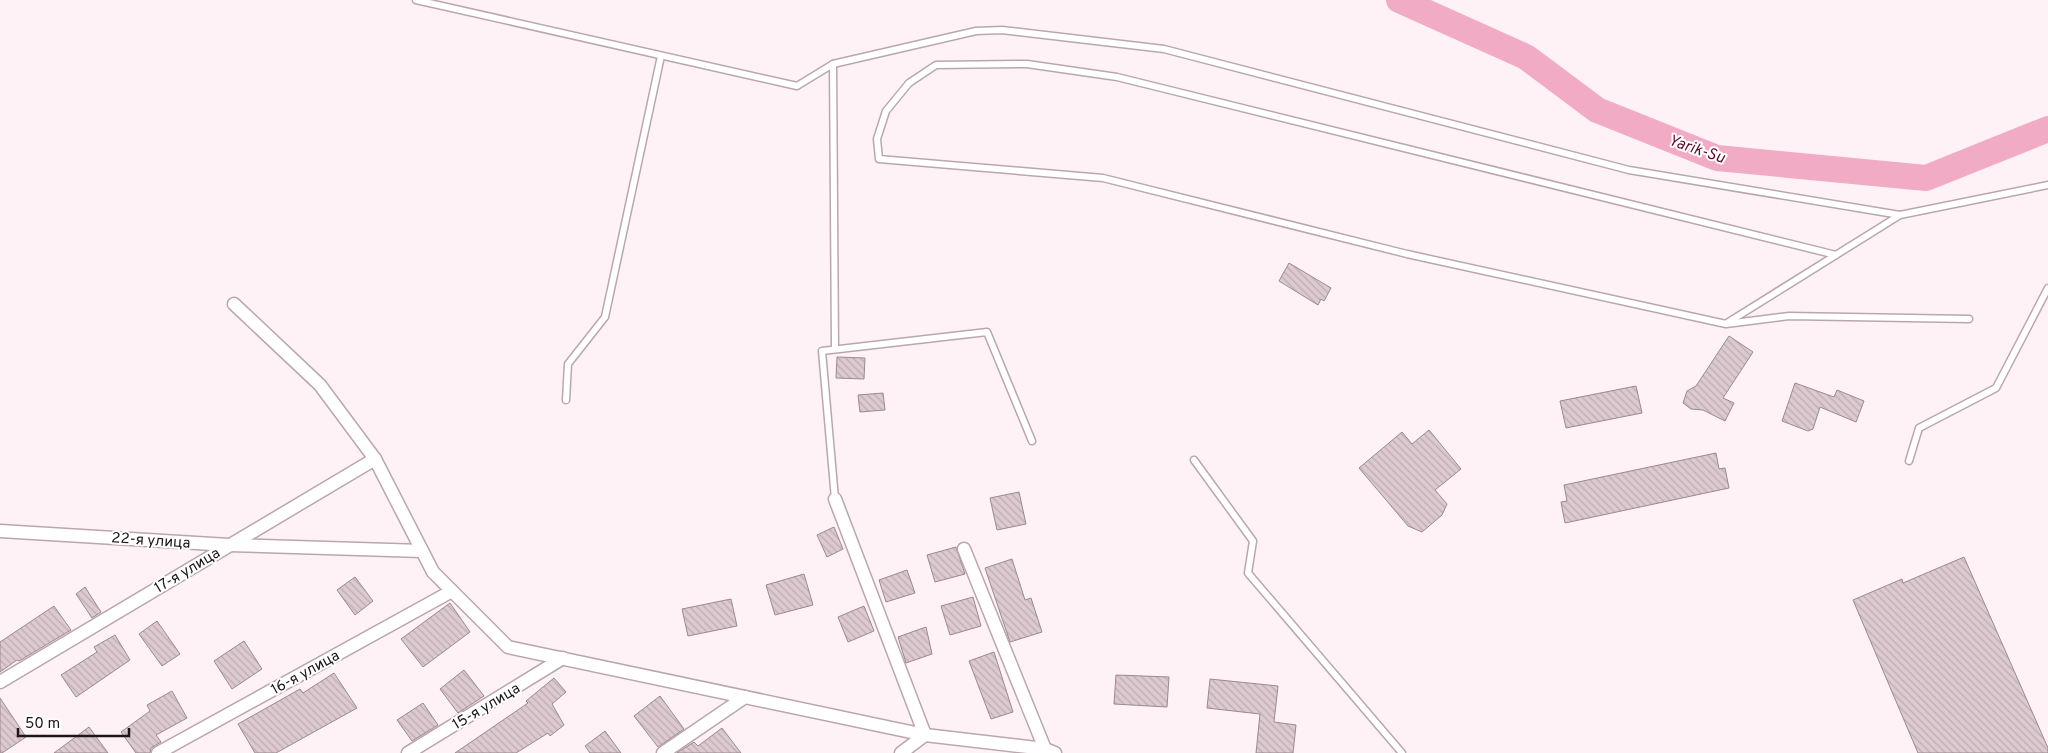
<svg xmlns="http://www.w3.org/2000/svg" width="2048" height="753" font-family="Overpass,sans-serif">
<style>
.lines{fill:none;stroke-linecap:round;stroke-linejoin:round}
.river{stroke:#f1abc5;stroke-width:26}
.building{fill:url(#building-back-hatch);stroke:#9b898f}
.service-casing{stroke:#baa7ae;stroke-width:9}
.minor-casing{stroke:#baa7ae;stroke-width:15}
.service{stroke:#fff;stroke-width:6}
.minor{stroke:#fff;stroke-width:12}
.labels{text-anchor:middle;stroke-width:4;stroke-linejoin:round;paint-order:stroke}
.street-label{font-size:15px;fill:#1d1719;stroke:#fff}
.water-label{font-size:16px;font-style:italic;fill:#5b0a34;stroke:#fff}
</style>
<defs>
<pattern id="building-back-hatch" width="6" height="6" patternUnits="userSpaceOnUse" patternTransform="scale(1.25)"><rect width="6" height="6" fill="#ddc9d0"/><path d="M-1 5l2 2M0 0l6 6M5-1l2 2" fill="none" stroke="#bdacb2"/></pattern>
</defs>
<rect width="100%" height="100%" fill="#fff2f6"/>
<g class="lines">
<!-- river -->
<path class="river" d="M1399 0 1526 57 1597 110 1717 158 1926 178 2048 129"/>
</g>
<!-- building -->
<g class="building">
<path d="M1289 263 1331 288 1324 301 1321 299 1318 305 1279 281Z"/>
<path d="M1729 336 1753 352 1723 398 1734 403 1725 421 1703 410 1691 409 1683 403 1687 391 1696 386Z"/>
<path d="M837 357 865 358 864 379 836 378Z"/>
<path d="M1795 383 1834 397 1837 390 1864 401 1856 422 1820 407 1813 429 1808 431 1782 421Z"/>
<path d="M1636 386 1642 413 1566 428 1560 401Z"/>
<path d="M883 393 885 410 860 412 858 395Z"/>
<path d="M1429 430 1461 469 1435 490 1447 504 1442 515 1422 532 1408 526 1359 468 1402 432 1412 444Z"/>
<path d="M1716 453 1719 469 1725 468 1729 488 1565 523 1561 502 1567 501 1564 485Z"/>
<path d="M1019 492 1026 524 997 530 990 498Z"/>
<path d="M834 527 843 549 827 557 817 535Z"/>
<path d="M956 547 965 574 935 582 927 555Z"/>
<path d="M1964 557 2048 748V753H1918L1853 600 1902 579 1903 583Z"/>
<path d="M1012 559 1025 600 1031 598 1042 632 1010 642 985 568Z"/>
<path d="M907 570 915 593 886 602 879 580Z"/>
<path d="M804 574 813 605 775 615 766 585Z"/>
<path d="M355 577 373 601 355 615 337 590Z"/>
<path d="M85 587 101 612 92 618 76 594Z"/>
<path d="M973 597 981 626 950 635 941 606Z"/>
<path d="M731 599 737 626 688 636 682 609Z"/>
<path d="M450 603 470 632 423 667 401 639Z"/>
<path d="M54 606 71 630 19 661 17 660 0 672V642Z"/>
<path d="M864 606 874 631 848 642 838 617Z"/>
<path d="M157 621 180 654 162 666 139 634Z"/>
<path d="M926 627 932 654 906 663 898 637Z"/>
<path d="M115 635 130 660 76 697 61 675 97 652 94 647Z"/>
<path d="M244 641 262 669 232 689 214 661Z"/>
<path d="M994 652 1013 712 991 719 969 661Z"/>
<path d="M464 670 484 696 458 713 440 689Z"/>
<path d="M334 673 357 708 276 753H255L238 724 300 689 303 693Z"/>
<path d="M1116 675 1169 677 1167 707 1114 704Z"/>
<path d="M554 678 566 692 552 704 564 725 550 736 548 733 516 753H455L528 703 526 701Z"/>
<path d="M1210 679 1278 686 1274 722 1296 725 1293 753H1256L1260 714 1207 708Z"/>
<path d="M172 691 187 718 156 735 161 742 151 748 150 753H136L121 732 150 711 147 705Z"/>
<path d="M660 696 684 729 658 747 634 716Z"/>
<path d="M0 698 26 737 2 753H0Z"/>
<path d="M423 703 438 725 412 741 397 720Z"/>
<path d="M89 727 108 753H54Z"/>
<path d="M722 728 741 753H677L694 742 698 746Z"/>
<path d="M605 731 621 753H590L585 746Z"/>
</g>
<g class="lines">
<!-- service casing -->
<g class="service-casing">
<g id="service">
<path d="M416 0 797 86 833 64 976 31 1002 30 1164 49 1629 170 1900 215 2048 185"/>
<path d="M833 64 835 349"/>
<path d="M1836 255 1117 77 1027 64 936 65 909 83 886 111 877 139 879 159 1103 178 1407 254 1726 324 1789 316 1969 319"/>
<path d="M1727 323 1900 215"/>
<path d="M566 400 568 364 605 317 661 56"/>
<path d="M1194 460 1253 541 1248 573 1402 753"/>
<path d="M1909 461 1919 428 1996 388 2048 288"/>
<path d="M835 499 822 351 987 332 1032 441"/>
</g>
</g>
<!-- minor casing -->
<g class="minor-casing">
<g id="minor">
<path d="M234 304 320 385 375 459 433 572 508 647 925 735 1045 749 1055 753"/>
<path d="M835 499 925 735 901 753"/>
<path d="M0 531 229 545 422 551"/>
<path d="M964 549 1045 749"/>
<path d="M0 682 375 459"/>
<path d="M158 753 452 591"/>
<path d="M408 753 563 658"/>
<path d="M663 753 745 697"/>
</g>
</g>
<!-- service -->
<use href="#service" class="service"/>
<!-- minor -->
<use href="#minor" class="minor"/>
</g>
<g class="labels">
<!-- street labels -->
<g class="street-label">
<text transform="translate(151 540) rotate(4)" y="5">22-я улица</text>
<text transform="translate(187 570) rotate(-31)" y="5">17-я улица</text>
<text transform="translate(305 672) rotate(-29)" y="5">16-я улица</text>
<text transform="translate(486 706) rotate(-31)" y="5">15-я улица</text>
</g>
<!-- water labels -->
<g class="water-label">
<text transform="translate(1697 148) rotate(19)" y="6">Yarik-Su</text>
</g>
</g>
<!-- scale -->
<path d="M18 728v8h111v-8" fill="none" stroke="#1d1719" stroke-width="2.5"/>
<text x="25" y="728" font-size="15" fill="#1d1719" stroke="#ffffff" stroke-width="4" paint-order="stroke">50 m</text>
</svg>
